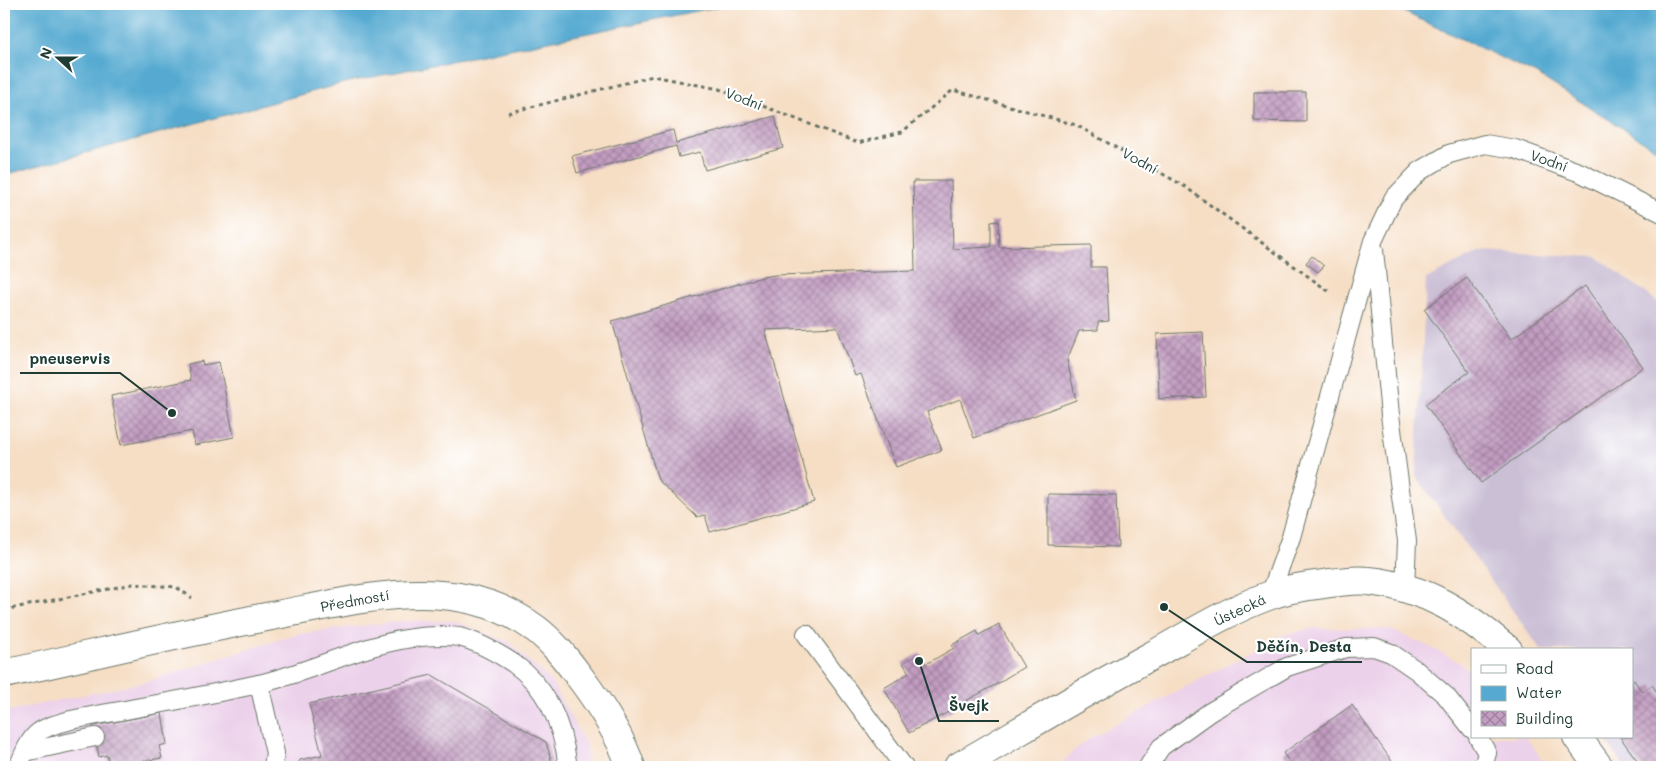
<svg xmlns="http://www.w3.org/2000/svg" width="1666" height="771" font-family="Mali,sans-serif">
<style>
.built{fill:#ecd1ea}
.industrial{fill:#cbbfd5}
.water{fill:#56aad1;stroke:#3a7482}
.building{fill:url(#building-cross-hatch)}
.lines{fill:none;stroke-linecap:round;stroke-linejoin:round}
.service-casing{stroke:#6a7567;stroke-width:20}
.minor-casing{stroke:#6a7567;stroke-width:30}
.tertiary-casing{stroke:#6a7567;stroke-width:30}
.path{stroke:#6a7567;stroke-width:3;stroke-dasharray:4 4;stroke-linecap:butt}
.service{stroke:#fff;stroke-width:18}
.minor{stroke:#fff;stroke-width:28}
.tertiary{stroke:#fff;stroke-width:28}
.labels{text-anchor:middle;stroke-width:4.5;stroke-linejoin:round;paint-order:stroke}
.street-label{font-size:14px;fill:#1f3d34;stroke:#fff}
.leader{fill:none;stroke:#1f3d34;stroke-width:2}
.callout-dot{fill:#1f3d34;stroke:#fff;stroke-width:2}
.callout-label{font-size:15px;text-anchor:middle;font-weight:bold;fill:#1f3d34;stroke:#fff;stroke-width:4.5;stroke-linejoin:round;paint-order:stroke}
</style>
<defs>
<pattern id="building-cross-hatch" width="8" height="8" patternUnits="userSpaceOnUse" patternTransform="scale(1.25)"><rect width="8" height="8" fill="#c29cc1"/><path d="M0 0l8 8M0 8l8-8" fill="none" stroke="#9d809e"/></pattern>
</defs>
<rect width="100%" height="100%" fill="#fff"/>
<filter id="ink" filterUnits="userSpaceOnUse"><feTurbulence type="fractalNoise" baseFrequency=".02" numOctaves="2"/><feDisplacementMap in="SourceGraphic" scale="10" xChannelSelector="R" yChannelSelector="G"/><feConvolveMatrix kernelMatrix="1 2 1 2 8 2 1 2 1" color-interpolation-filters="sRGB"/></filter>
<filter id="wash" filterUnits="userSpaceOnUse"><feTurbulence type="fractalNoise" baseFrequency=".0096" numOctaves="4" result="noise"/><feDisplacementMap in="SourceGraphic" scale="20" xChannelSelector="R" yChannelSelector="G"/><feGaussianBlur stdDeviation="1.12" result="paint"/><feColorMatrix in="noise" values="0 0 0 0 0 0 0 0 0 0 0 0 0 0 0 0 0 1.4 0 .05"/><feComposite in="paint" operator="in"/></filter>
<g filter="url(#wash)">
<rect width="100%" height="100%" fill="#f6dec5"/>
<!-- built -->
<g class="built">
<path d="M401 621H454L509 642 550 680 586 744 587 767H4V712L145 682 297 634Z"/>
<path d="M1314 628 1388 629 1430 647 1460 663 1472 673V737H1526L1548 767H1060L1070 754 1090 738 1283 635Z"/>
</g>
<!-- industrial -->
<path class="industrial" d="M1481 251 1597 257 1662 305V767H1625L1603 737H1632V650H1541L1416 476 1426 279Z"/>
<!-- water -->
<g class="water">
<path d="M4 4H731L348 82 4 175Z"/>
<path d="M1387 4H1662V153L1538 75Z"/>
</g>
<g id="blocks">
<!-- building -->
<g class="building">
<path d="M1254 92H1306V122L1254 121Z"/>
<path d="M775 116 783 148 705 170 700 152 679 157 676 146 577 173 572 156 673 130 676 143Z"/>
<path d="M913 181H951L953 249 991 247V222L998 221 999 247 1091 245V267H1106L1109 321 1098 322V330L1079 331 1067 360 1076 400 974 438 960 399 927 412 942 450 896 467 861 374 855 376 837 327 765 330 814 502 710 532 705 515 697 517 658 480 612 321 762 277 775 275 915 271Z"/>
<path d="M1312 256 1324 266 1318 272 1306 263Z"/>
<path d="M1467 278 1511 339 1585 286 1643 367 1481 483 1425 404 1469 372 1424 309Z"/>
<path d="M1203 332 1206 397 1159 399 1157 334Z"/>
<path d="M202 361 203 365 219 362 234 437 195 445 192 431 121 445 111 396 191 380 188 364Z"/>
<path d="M1048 494 1116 495 1118 547 1048 545Z"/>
<path d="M999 624 1024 667 1004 679V680L955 707 956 708 909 733 884 688 909 673 903 663 920 653 926 664 954 648 952 645 977 631 979 635Z"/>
<path d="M432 675 546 742 553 767H296L300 760 322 755 309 704Z"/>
<path d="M1634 680 1642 692 1652 685 1662 699V767H1642L1620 737H1632V681Z"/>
<path d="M1352 705 1396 767H1291L1292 766 1283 753Z"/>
<path d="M162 713 167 744 159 746 162 758 109 767 107 755 99 757 93 726Z"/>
</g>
</g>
</g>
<g filter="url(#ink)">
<use href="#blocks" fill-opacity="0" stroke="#6a7567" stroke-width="1"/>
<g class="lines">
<!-- service casing -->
<g class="service-casing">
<g id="service">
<path d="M1374 250 1390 415 1407 541 1405 588"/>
<path d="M1270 595 1291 537 1373 241 1393 199 1420 171 1449 154 1485 144 1515 149 1581 173 1662 213"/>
<path d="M806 634 904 767"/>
<path d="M259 684 275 753 273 767"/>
<path d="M1478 737 1487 753 1483 767"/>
<path d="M25 752 95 737"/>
<path d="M18 767C33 732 34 730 71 720 133 708 196 698 258 684 313 672 365 642 421 637 434 636 447 635 459 637 479 642 496 652 513 663 548 687 563 727 568 767"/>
<path d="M1148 767 1161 747 1210 712 1287 667 1346 648 1374 647 1391 653 1416 670 1446 696 1472 729"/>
</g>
</g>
<!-- minor casing -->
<g class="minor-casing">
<g id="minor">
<path d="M1577 737 1599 767"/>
<path d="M958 767C1022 730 1086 691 1151 656 1189 635 1227 611 1268 596 1286 589 1305 586 1324 584 1338 582 1354 579 1369 581 1426 587 1466 614 1508 650"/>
</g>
</g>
<!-- tertiary casing -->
<g class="tertiary-casing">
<path id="tertiary" d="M4 674C91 655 178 634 266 617 355 601 454 569 536 629 553 642 566 659 579 676 600 704 620 734 631 767"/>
</g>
<!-- path -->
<g class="path">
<path d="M508 113 653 76 719 89 858 143 902 132 953 90 1076 125 1184 186 1331 293"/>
<path d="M4 610 133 584 176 587 192 598"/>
</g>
<!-- service -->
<use href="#service" class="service"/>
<!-- minor -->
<use href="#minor" class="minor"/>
<!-- tertiary -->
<use href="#tertiary" class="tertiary"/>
</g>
</g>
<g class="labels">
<!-- street labels -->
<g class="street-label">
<text transform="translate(744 99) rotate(21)" y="5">Vodní</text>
<text transform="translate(1140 161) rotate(29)" y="5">Vodní</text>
<text transform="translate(1549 161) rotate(20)" y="5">Vodní</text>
<text transform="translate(355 601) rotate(-10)" y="5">Předmostí</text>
<text transform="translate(1240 610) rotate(-25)" y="5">Ústecká</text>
</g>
</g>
<!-- callouts -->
<path class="leader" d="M172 413L120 373H20M1164 607L1247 662H1362M919 661L939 721H999"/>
<g class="callout-dot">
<circle cx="172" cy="413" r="5"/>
<circle cx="1164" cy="607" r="5"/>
<circle cx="919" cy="661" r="5"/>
</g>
<g class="callout-label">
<text x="70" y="364">pneuservis</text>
<text x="1304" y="652">Děčín, Desta</text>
<text x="969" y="711">Švejk</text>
</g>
<!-- margin -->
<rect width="1666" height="771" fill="none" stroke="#fff" stroke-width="20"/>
<!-- legend -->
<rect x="1471" y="648" width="162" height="90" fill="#ffffff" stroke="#a5b1ae"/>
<rect x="1481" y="665" width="25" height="8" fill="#ffffff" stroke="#a5b1ae"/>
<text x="1516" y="674" font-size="15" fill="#1f3d34">Road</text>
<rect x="1481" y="686" width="25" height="15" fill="#56aad1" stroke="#a5b1ae"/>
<text x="1516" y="698" font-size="15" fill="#1f3d34">Water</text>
<rect x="1481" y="711" width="25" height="15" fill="url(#building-cross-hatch)" stroke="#a5b1ae"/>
<text x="1516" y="724" font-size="15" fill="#1f3d34">Building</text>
<!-- north arrow -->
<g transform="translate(58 58) rotate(291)" stroke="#ffffff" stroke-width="4" paint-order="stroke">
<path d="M0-4L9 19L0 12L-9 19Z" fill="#1f3d34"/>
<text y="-8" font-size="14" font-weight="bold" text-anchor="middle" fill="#1f3d34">N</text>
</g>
</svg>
